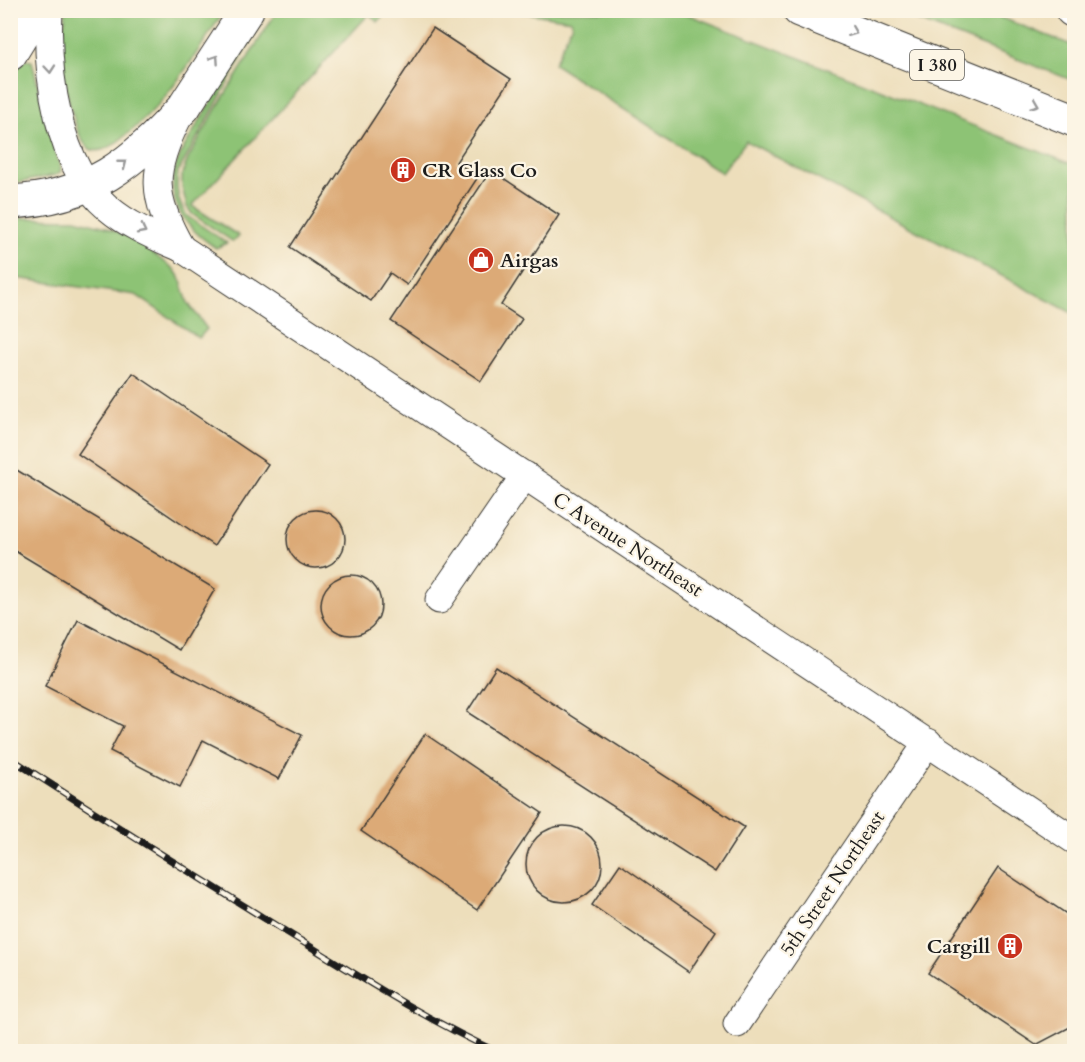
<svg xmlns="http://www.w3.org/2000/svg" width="1085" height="1062" font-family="Cardo,serif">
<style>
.green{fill:#8dc375;stroke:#547048;stroke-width:1.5}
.building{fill:#dcaa77}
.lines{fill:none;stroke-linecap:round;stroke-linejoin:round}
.minor-casing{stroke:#3b3934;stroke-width:29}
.secondary-casing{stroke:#3b3934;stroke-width:35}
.motorway-casing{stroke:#3b3934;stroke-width:35}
.path{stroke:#3b3934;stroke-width:4;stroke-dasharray:4.5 4.5;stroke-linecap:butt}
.minor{stroke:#fff;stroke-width:27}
.secondary{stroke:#fff;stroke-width:33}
.motorway{stroke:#fff;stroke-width:33}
.rail-casing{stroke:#1c1c1c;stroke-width:7}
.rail{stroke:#fcf5e5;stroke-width:4.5;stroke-dasharray:14;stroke-linecap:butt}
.oneway{stroke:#999}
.labels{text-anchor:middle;stroke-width:4.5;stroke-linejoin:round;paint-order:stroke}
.shield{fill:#fcf5e5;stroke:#5f5d58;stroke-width:1.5}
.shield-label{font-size:18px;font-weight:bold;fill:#1c1c1c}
.poi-label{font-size:20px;font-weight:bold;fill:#1c1c1c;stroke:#fcf5e5;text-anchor:start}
.street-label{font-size:20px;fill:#1c1c1c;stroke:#fcf5e5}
</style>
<rect width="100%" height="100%" fill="#fcf5e5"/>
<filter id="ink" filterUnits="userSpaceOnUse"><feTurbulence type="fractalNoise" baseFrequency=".0167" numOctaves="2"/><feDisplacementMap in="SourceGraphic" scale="12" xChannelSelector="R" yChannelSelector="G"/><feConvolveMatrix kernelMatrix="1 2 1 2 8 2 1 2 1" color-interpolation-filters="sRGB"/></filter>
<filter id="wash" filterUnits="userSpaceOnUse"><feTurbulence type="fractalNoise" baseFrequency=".008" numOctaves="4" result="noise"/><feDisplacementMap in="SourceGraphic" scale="24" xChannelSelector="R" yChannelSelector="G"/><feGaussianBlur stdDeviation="1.35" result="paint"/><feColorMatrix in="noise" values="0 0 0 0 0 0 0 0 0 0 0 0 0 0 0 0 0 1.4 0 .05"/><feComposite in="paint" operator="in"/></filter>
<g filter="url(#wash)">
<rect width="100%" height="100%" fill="#eddebb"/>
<!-- green -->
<g class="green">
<path d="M66 11H224C194 57 166 106 121 139 114 145 103 153 92 150 82 146 77 129 74 119 62 84 60 47 66 11Z"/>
<path d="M277 11H387L378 22 369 14 192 206 239 236 235 240 232 241 192 214 187 207 182 187V174L188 159 216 109Z"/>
<path d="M513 11H679L1074 165V314L746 141 722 173 554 64 572 24 571 20Z"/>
<path d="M893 11H984L1074 46V81Z"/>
<path d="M264 18 178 172C176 188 177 202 187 216L227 243 216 248C190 231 167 206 174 173 177 156 188 142 196 127 218 90 241 54 264 18Z"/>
<path d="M25 60 32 61 33 65 48 129 61 169 60 173 56 175 11 184V76Z"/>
<path d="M10 218 76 219 106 227 130 237 174 269 180 278 188 303 207 329 199 338 136 295 16 278 11 280Z"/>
</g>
<g id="blocks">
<!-- building -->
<g class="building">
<path d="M433 28 511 79 456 162 478 177 407 285 390 273 371 301 290 247Z"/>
<path d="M491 170 559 215 501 305 522 319 481 381 391 321Z"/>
<path d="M133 373 268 464 214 546 78 454Z"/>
<path d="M10 466 215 589 179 650 10 548Z"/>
<circle cx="316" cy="539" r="29"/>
<circle cx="351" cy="605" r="30"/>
<path d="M78 620 302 735 279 779 203 740 180 787 110 751 123 726 45 686Z"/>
<path d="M496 667 744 827 715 872 467 712Z"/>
<path d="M425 734 542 813 477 910 361 831Z"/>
<circle cx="564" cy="864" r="38"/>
<path d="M620 864 716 931 689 972 592 905Z"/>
<path d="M998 868 1074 919V1025L1036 1045 928 973Z"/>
</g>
</g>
</g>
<g filter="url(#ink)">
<use href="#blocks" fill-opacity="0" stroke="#3b3934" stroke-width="1.5"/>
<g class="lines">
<!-- minor casing -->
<g class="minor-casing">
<g id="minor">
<path d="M49 10C46 74 57 165 108 208 129 226 156 237 181 248L1074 840"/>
<path d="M178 118C151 171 151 196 181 248"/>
<path d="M439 600 525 475"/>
<path d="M737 1024 928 742"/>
</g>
</g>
<!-- secondary casing -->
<g class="secondary-casing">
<path id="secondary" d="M184 107 247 10"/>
</g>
<!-- motorway casing -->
<g class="motorway-casing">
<g id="motorway">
<path d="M799 10 1074 120"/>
<path d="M1072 10 1074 11"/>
<path d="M10 54 37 10"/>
<path d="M10 202C91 198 132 164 184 107"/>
</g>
</g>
<!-- path -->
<path class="path" d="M1070 906 1074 900"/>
<!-- minor -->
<use href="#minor" class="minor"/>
<!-- secondary -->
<use href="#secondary" class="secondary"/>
<!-- motorway -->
<use href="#motorway" class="motorway"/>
<!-- rail casing -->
<g class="rail-casing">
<path id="rail" d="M10 758C100 816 189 872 280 928 351 971 421 1017 497 1052"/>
</g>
<!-- rail -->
<use href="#rail" class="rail"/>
</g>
<!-- one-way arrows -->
<defs><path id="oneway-chevron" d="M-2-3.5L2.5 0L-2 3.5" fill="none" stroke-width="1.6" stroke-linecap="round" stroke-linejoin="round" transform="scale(1.5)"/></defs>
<g class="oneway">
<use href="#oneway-chevron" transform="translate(853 32) rotate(22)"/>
<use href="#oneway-chevron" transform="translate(215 59) rotate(-56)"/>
<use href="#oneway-chevron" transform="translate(50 69) rotate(85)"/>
<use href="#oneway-chevron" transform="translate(1035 104) rotate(22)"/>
<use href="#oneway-chevron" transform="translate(123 164) rotate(-38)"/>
<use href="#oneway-chevron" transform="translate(142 230) rotate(27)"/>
</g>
</g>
<!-- icons -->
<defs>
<g id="building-disc" transform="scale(1.35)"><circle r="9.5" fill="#c8321e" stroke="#fcf5e5"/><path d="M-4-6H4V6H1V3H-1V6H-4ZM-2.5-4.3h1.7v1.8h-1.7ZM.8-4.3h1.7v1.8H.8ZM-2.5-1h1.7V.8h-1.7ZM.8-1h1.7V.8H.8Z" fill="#fff"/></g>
<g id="shop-disc" transform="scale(1.35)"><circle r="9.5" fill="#c8321e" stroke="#fcf5e5"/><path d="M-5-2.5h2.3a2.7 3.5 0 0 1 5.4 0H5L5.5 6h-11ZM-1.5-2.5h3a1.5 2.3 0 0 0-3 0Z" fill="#fff"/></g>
</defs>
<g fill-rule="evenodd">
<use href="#building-disc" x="403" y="170"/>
<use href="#shop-disc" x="481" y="260"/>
<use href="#building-disc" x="1010" y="946"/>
</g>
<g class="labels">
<!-- shield labels -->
<rect class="shield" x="910" y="50" width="54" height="30" rx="4.5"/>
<g class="shield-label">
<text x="937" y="71">I 380</text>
</g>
<!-- poi labels -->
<g class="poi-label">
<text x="422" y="177">CR Glass Co</text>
<text x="500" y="267">Airgas</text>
<text x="990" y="953" text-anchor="end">Cargill</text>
</g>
<!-- street labels -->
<g class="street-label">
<text transform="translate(628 544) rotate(33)" y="7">C Avenue Northeast</text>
<text transform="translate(832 883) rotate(-56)" y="7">5th Street Northeast</text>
</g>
</g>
<!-- margin -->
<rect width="1085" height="1062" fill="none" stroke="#fcf5e5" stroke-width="36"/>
</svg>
